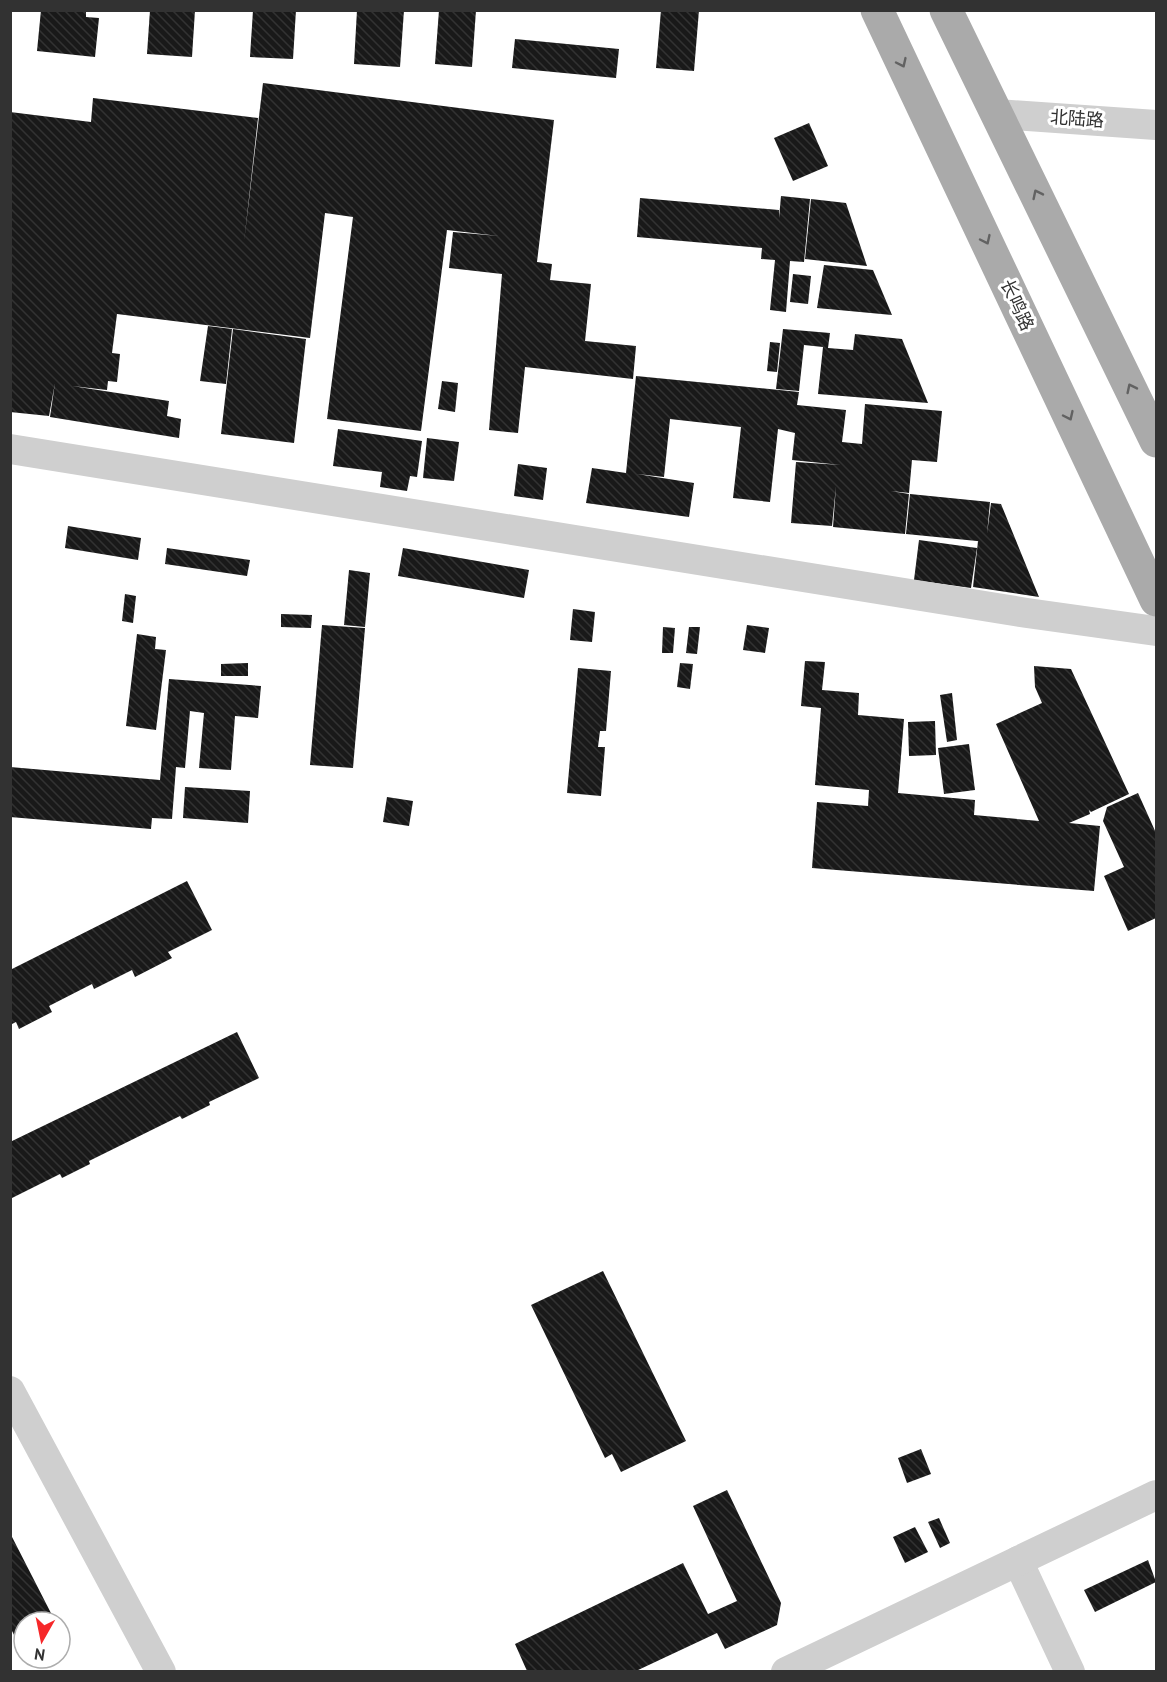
<svg xmlns="http://www.w3.org/2000/svg" width="1167" height="1682" font-family="'PT Sans','Noto Sans SC',sans-serif">
<style>
.building{fill:url(#building-back-hatch)}
.lines{fill:none;stroke-linecap:round;stroke-linejoin:round}
.minor{stroke:#cfcfcf;stroke-width:30}
.major{stroke:#aaa;stroke-width:33}
.oneway{stroke:#626262}
.labels{text-anchor:middle;stroke-width:6;stroke-linejoin:round;paint-order:stroke}
.street-label{font-size:18px;fill:#323232;stroke:#fff}
</style>
<defs>
<pattern id="building-back-hatch" width="6" height="6" patternUnits="userSpaceOnUse" patternTransform="scale(1.5)"><rect width="6" height="6" fill="#191919"/><path d="M-1 5l2 2M0 0l6 6M5-1l2 2" fill="none" stroke="#323232"/></pattern>
</defs>
<rect width="100%" height="100%" fill="#fff"/>
<!-- building -->
<g class="building">
<path d="M41 10H86V17L99 18 95 57 37 51Z"/>
<path d="M150 10H195L192 57 147 54Z"/>
<path d="M253 10H296L293 59 250 57Z"/>
<path d="M357 10H404L400 67 354 64Z"/>
<path d="M439 10H476L472 67 435 64Z"/>
<path d="M661 10H699L694 71 656 68Z"/>
<path d="M515 39 619 49 616 78 512 68Z"/>
<path d="M263 83 554 120 537 262 552 264 550 280 591 284 585 341 636 346 633 379 525 367 518 433 489 430 502 274 449 268 453 232 499 236 447 230 421 431 327 419 353 217 325 213 310 338 117 314 112 353 120 354 117 382 108 381 107 390 72 386 169 401 167 416 181 419 179 438 50 417 55 383 49 416 10 412V112L91 122 93 98 258 118 244 242Z"/>
<path d="M809 123 828 166 793 181 774 138Z"/>
<path d="M781 196 810 199 804 262 790 261 786 312 770 310 775 260 761 259 762 248 637 237 640 198 779 210V218Z"/>
<path d="M811 199 846 203 867 266 805 259Z"/>
<path d="M824 265 873 270 892 315 817 308Z"/>
<path d="M793 274 811 276 808 304 790 302Z"/>
<path d="M208 326 232 329 226 384 200 381Z"/>
<path d="M233 329 306 339 294 443 221 434Z"/>
<path d="M783 329 830 333 828 348 853 350 855 334 902 339 928 403 818 394 823 347 804 345 799 391 776 389Z"/>
<path d="M770 342 780 343 777 372 767 371Z"/>
<path d="M636 376 799 392 797 405 846 410 842 442 862 444 865 404 942 411 937 462 912 460 909 493 891 491 909 494 905 534 833 527 836 486 832 526 791 523 796 462 841 465 792 460 795 433 778 429 770 502 733 498 741 427 670 419 664 477 637 474 694 483 689 517 586 503 592 468 626 473Z"/>
<path d="M442 381 458 383 455 412 438 409Z"/>
<path d="M338 429 422 441 417 477 410 476 407 491 380 487 382 472 333 466Z"/>
<path d="M427 438 459 442 454 481 423 478Z"/>
<path d="M518 464 547 468 543 500 514 496Z"/>
<path d="M910 494 990 502 987 534 991 503 1001 504 1039 597 973 587 978 541 987 542 906 534Z"/>
<path d="M68 526 141 538 138 560 65 548Z"/>
<path d="M919 540 977 548 971 588 914 580Z"/>
<path d="M167 548 250 560 247 576 165 564Z"/>
<path d="M403 548 529 570 524 598 398 576Z"/>
<path d="M349 570 370 573 365 627 344 625Z"/>
<path d="M125 594 136 596 133 623 122 621Z"/>
<path d="M573 609 595 612 592 642 570 640Z"/>
<path d="M281 614 312 615 311 628 281 627Z"/>
<path d="M322 625 365 628 353 768 310 765Z"/>
<path d="M747 625 769 628 765 653 743 650Z"/>
<path d="M663 627 675 628 673 653H662Z"/>
<path d="M689 627H700L697 654 686 653Z"/>
<path d="M137 634 156 637 155 649 166 650 156 730 126 726Z"/>
<path d="M805 661 825 662 822 690 859 693 858 715 904 719 898 793 975 800 974 815 1039 821 996 724 1042 703 1035 687 1034 666 1071 669 1129 794 1091 812 1089 810 1090 814 1069 823 1100 826 1094 891 812 868 817 802 868 806 869 790 815 785 821 708 801 706Z"/>
<path d="M248 663V676H221V664Z"/>
<path d="M680 663 693 664 690 689 677 687Z"/>
<path d="M578 668 611 671 606 731H600L598 747H605L601 796 567 793Z"/>
<path d="M169 679 261 686 258 718 235 716 231 770 199 768 204 713 190 711 185 768 176 767 172 819 152 818 151 829 10 817V767L160 780Z"/>
<path d="M952 693 957 740 947 742 940 695Z"/>
<path d="M935 721 936 755 909 756 908 722Z"/>
<path d="M969 744 975 790 944 794 938 748Z"/>
<path d="M185 787 250 791 248 823 183 818Z"/>
<path d="M1138 793 1156 833V918L1128 931 1104 876 1124 867 1103 821 1107 807Z"/>
<path d="M387 797 413 801 409 826 383 822Z"/>
<path d="M187 881 212 930 168 952 172 958 135 977 132 970 94 989 92 984 49 1006 52 1012 19 1029 16 1022 10 1025V970Z"/>
<path d="M237 1032 259 1078 209 1102 210 1105 182 1119 180 1116 89 1161 90 1164 62 1178 60 1174 10 1199V1142Z"/>
<path d="M603 1271 686 1441 621 1472 612 1454 605 1458 531 1305Z"/>
<path d="M921 1449 931 1474 907 1483 898 1458Z"/>
<path d="M727 1490 781 1603 777 1625 725 1649 717 1633 636 1671H527L515 1644 683 1563 708 1614 737 1601 693 1506Z"/>
<path d="M939 1518 950 1543 940 1548 928 1522Z"/>
<path d="M915 1527 928 1552 905 1563 893 1537Z"/>
<path d="M10 1533 54 1619 47 1622H24V1633L15 1637 10 1627Z"/>
<path d="M1148 1560 1156 1582 1095 1612 1084 1590Z"/>
</g>
<g class="lines">
<!-- minor -->
<g class="minor">
<path d="M997 114 1156 125"/>
<path d="M10 449 1027 613 1156 631"/>
<path d="M10 1391 161 1672"/>
<path d="M1018 1561 1070 1672"/>
<path d="M786 1672 1156 1495"/>
</g>
<!-- major -->
<g class="major">
<path d="M877 10 1156 600"/>
<path d="M946 10 1156 441"/>
</g>
</g>
<!-- one-way arrows -->
<defs><path id="oneway-chevron" d="M-2-3.5L2.5 0L-2 3.5" fill="none" stroke-width="1.6" stroke-linecap="round" stroke-linejoin="round" transform="scale(1.5)"/></defs>
<g class="oneway">
<use href="#oneway-chevron" transform="translate(902 63) rotate(65)"/>
<use href="#oneway-chevron" transform="translate(1037 194) rotate(-116)"/>
<use href="#oneway-chevron" transform="translate(986 240) rotate(65)"/>
<use href="#oneway-chevron" transform="translate(1131 388) rotate(-116)"/>
<use href="#oneway-chevron" transform="translate(1069 416) rotate(65)"/>
</g>
<g class="labels">
<!-- street labels -->
<g class="street-label">
<text transform="translate(1077 119) rotate(4)" y="6">北陆路</text>
<text transform="translate(1017 305) rotate(65)" y="6">长鸣路</text>
</g>
</g>
<!-- border -->
<rect width="1167" height="1682" fill="none" stroke="#323232" stroke-width="24"/>
<!-- north arrow -->
<g transform="translate(42 1640) rotate(189)"><circle r="28" fill="#ffffff" stroke="#adadad" stroke-width="1.5"/>
<path d="M0-4.5L10 22L0 15L-10 22Z" fill="#f6282a"/>
<text y="-9" font-size="16" font-weight="bold" text-anchor="middle" fill="#323232">N</text>
</g>
</svg>
